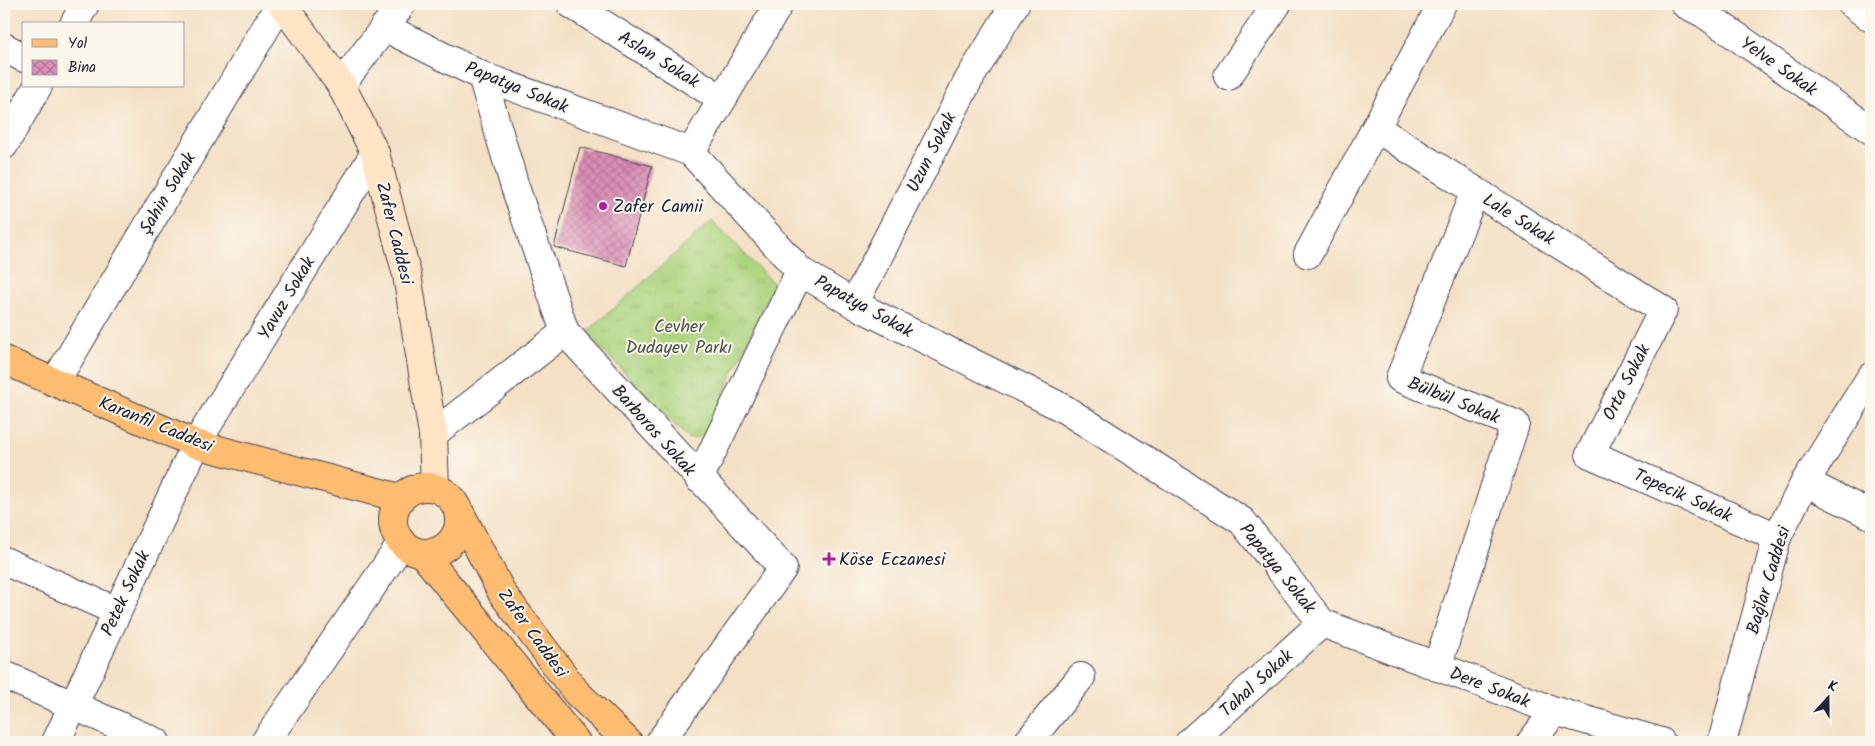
<svg xmlns="http://www.w3.org/2000/svg" width="1875" height="746" font-family="Kalam,sans-serif">
<style>
.grass{fill:url(#grass-tufts);stroke:#677b5c}
.building{fill:url(#building-cross-hatch)}
.lines{fill:none;stroke-linecap:round;stroke-linejoin:round}
.street-casing{stroke:#423e50;stroke-width:30}
.secondary-casing{stroke:#423e50;stroke-width:30}
.primary-casing{stroke:#423e50;stroke-width:30}
.street{stroke:#fff;stroke-width:28}
.secondary{stroke:#ffe4c6;stroke-width:28}
.primary{stroke:#febc70;stroke-width:28}
.poi-dot{fill:#b5179e;stroke:#fbf7ec;stroke-width:2}
.labels{text-anchor:middle;stroke-width:4;stroke-linejoin:round;paint-order:stroke}
.street-label{font-size:18px;fill:#22223b;stroke:#fbf7ec}
.poi-label{font-size:18px;fill:#22223b;stroke:#fbf7ec;text-anchor:start}
.park-label{font-size:18px;fill:#4b574f;stroke:#fbf7ec}
</style>
<defs>
<pattern id="grass-tufts" width="24" height="20" patternUnits="userSpaceOnUse" patternTransform="scale(1.25)"><rect width="24" height="20" fill="#acd47e"/><path d="M3 7l-1-3M5 7V3M7 7l1-3M15 17l-1-3M17 17v-4M19 17l1-3" fill="none" stroke="#94b66e"/></pattern>
<pattern id="building-cross-hatch" width="8" height="8" patternUnits="userSpaceOnUse" patternTransform="scale(1.25)"><rect width="8" height="8" fill="#dc8fb8"/><path d="M0 0l8 8M0 8l8-8" fill="none" stroke="#b27497"/></pattern>
</defs>
<rect width="100%" height="100%" fill="#fbf7ec"/>
<filter id="ink" filterUnits="userSpaceOnUse"><feTurbulence type="fractalNoise" baseFrequency=".02" numOctaves="2"/><feDisplacementMap in="SourceGraphic" scale="10" xChannelSelector="R" yChannelSelector="G"/><feConvolveMatrix kernelMatrix="1 2 1 2 8 2 1 2 1" color-interpolation-filters="sRGB"/></filter>
<filter id="wash" filterUnits="userSpaceOnUse"><feTurbulence type="fractalNoise" baseFrequency=".0096" numOctaves="4" result="noise"/><feDisplacementMap in="SourceGraphic" scale="20" xChannelSelector="R" yChannelSelector="G"/><feGaussianBlur stdDeviation="1.12" result="paint"/><feColorMatrix in="noise" values="0 0 0 0 0 0 0 0 0 0 0 0 0 0 0 0 0 1.4 0 .05"/><feComposite in="paint" operator="in"/></filter>
<g filter="url(#wash)">
<rect width="100%" height="100%" fill="#f4e0c5"/>
<!-- grass -->
<path class="grass" d="M712 221 774 284 704 436 689 439 586 333Z"/>
<g id="blocks">
<!-- building -->
<path class="building" d="M580 147 652 166 626 266 554 247Z"/>
</g>
</g>
<g filter="url(#ink)">
<use href="#blocks" fill-opacity="0" stroke="#423e50" stroke-width="1"/>
<g class="lines">
<!-- street casing -->
<g class="street-casing">
<g id="street">
<path d="M571 4 722 99"/>
<path d="M1685 4 1703 13 1871 130"/>
<path d="M1852 4 1871 18"/>
<path d="M74 24 85 4"/>
<path d="M384 27 482 76 691 152 800 271 854 304 1061 407 1242 521 1322 623"/>
<path d="M4 47 24 58"/>
<path d="M482 76 515 187 565 332 783 568 660 742"/>
<path d="M1228 76 1277 4"/>
<path d="M341 85 402 4"/>
<path d="M1376 128 1663 310 1590 454 1777 537"/>
<path d="M4 145 38 86"/>
<path d="M691 152 779 4"/>
<path d="M1308 254 1442 4"/>
<path d="M854 304 968 81 1015 4"/>
<path d="M55 382 280 4"/>
<path d="M433 434 565 332"/>
<path d="M699 479 800 271"/>
<path d="M1805 482 1871 515"/>
<path d="M4 561 116 611"/>
<path d="M1322 623 1555 711 1661 742"/>
<path d="M1437 667 1515 424 1400 378 1475 191"/>
<path d="M4 675 156 742"/>
<path d="M56 742 196 444 375 153"/>
<path d="M265 742 402 543"/>
<path d="M1028 742 1081 677"/>
<path d="M1190 742 1322 623"/>
<path d="M1531 742 1555 711"/>
<path d="M1722 742 1777 537 1805 482 1871 377"/>
</g>
</g>
<!-- secondary casing -->
<g class="secondary-casing">
<path id="secondary" d="M282 4 341 85 375 153 407 275 433 434 435 488"/>
</g>
<!-- primary casing -->
<g class="primary-casing">
<g id="primary">
<path d="M4 360 196 444 400 498"/>
<circle cx="426" cy="520" r="33"/>
<path d="M458 509 502 593 576 692 628 742"/>
<path d="M422 553 576 742"/>
</g>
</g>
<!-- street -->
<use href="#street" class="street"/>
<!-- secondary -->
<use href="#secondary" class="secondary"/>
<!-- primary -->
<use href="#primary" class="primary"/>
</g>
</g>
<!-- markers -->
<g class="poi-dot">
<circle cx="603" cy="206" r="5"/>
<path d="M826.5 551.5h5v5h5v5h-5v5h-5v-5h-5v-5h5z"/>
</g>
<g class="labels">
<!-- street labels -->
<g class="street-label">
<text transform="translate(659 59) rotate(32)" y="6">Aslan Sokak</text>
<text transform="translate(1779 66) rotate(35)" y="6">Yelve Sokak</text>
<text transform="translate(517 87) rotate(22)" y="6">Papatya Sokak</text>
<text transform="translate(931 152) rotate(-63)" y="6">Uzun Sokak</text>
<text transform="translate(167 193) rotate(-59)" y="6">Şahin Sokak</text>
<text transform="translate(1519 219) rotate(32)" y="6">Lale Sokak</text>
<text transform="translate(395 233) rotate(76)" y="6">Zafer Caddesi</text>
<text transform="translate(286 298) rotate(-59)" y="6">Yavuz Sokak</text>
<text transform="translate(864 306) rotate(29)" y="6">Papatya Sokak</text>
<text transform="translate(1626 382) rotate(-63)" y="6">Orta Sokak</text>
<text transform="translate(1454 400) rotate(22)" y="6">Bülbül Sokak</text>
<text transform="translate(156 424) rotate(22)" y="6">Karanfil Caddesi</text>
<text transform="translate(654 430) rotate(48)" y="6">Barboros Sokak</text>
<text transform="translate(1683 495) rotate(24)" y="6">Tepecik Sokak</text>
<text transform="translate(1278 568) rotate(51)" y="6">Papatya Sokak</text>
<text transform="translate(1768 580) rotate(-73)" y="6">Bağlar Caddesi</text>
<text transform="translate(125 593) rotate(-65)" y="6">Petek Sokak</text>
<text transform="translate(533 633) rotate(54)" y="6">Zafer Caddesi</text>
<text transform="translate(1256 683) rotate(-42)" y="6">Tahal Sokak</text>
<text transform="translate(1490 687) rotate(21)" y="6">Dere Sokak</text>
</g>
<!-- poi labels -->
<g class="poi-label">
<text x="613" y="212">Zafer Camii</text>
<text x="839" y="565">Köse Eczanesi</text>
</g>
<!-- park labels -->
<g class="park-label">
<text x="679" y="332">Cevher<tspan x="679" dy="21">Dudayev Parkı</tspan></text>
</g>
</g>
<!-- margin -->
<rect width="1875" height="746" fill="none" stroke="#fbf7ec" stroke-width="20"/>
<!-- legend -->
<rect x="22" y="22" width="162" height="65" fill="#fbf7ec" stroke="#a4a2a5"/>
<rect x="32" y="39" width="25" height="8" fill="#febc70" stroke="#a4a2a5"/>
<text x="68" y="48" font-size="15" fill="#22223b">Yol</text>
<rect x="32" y="60" width="25" height="15" fill="url(#building-cross-hatch)" stroke="#a4a2a5"/>
<text x="68" y="72" font-size="15" fill="#22223b">Bina</text>
<!-- north arrow -->
<g transform="translate(1828 698) rotate(21)" stroke="#fbf7ec" stroke-width="4" paint-order="stroke">
<path d="M0-4L9 19L0 12L-9 19Z" fill="#22223b"/>
<text y="-8" font-size="14" font-weight="bold" text-anchor="middle" fill="#22223b">K</text>
</g>
</svg>
